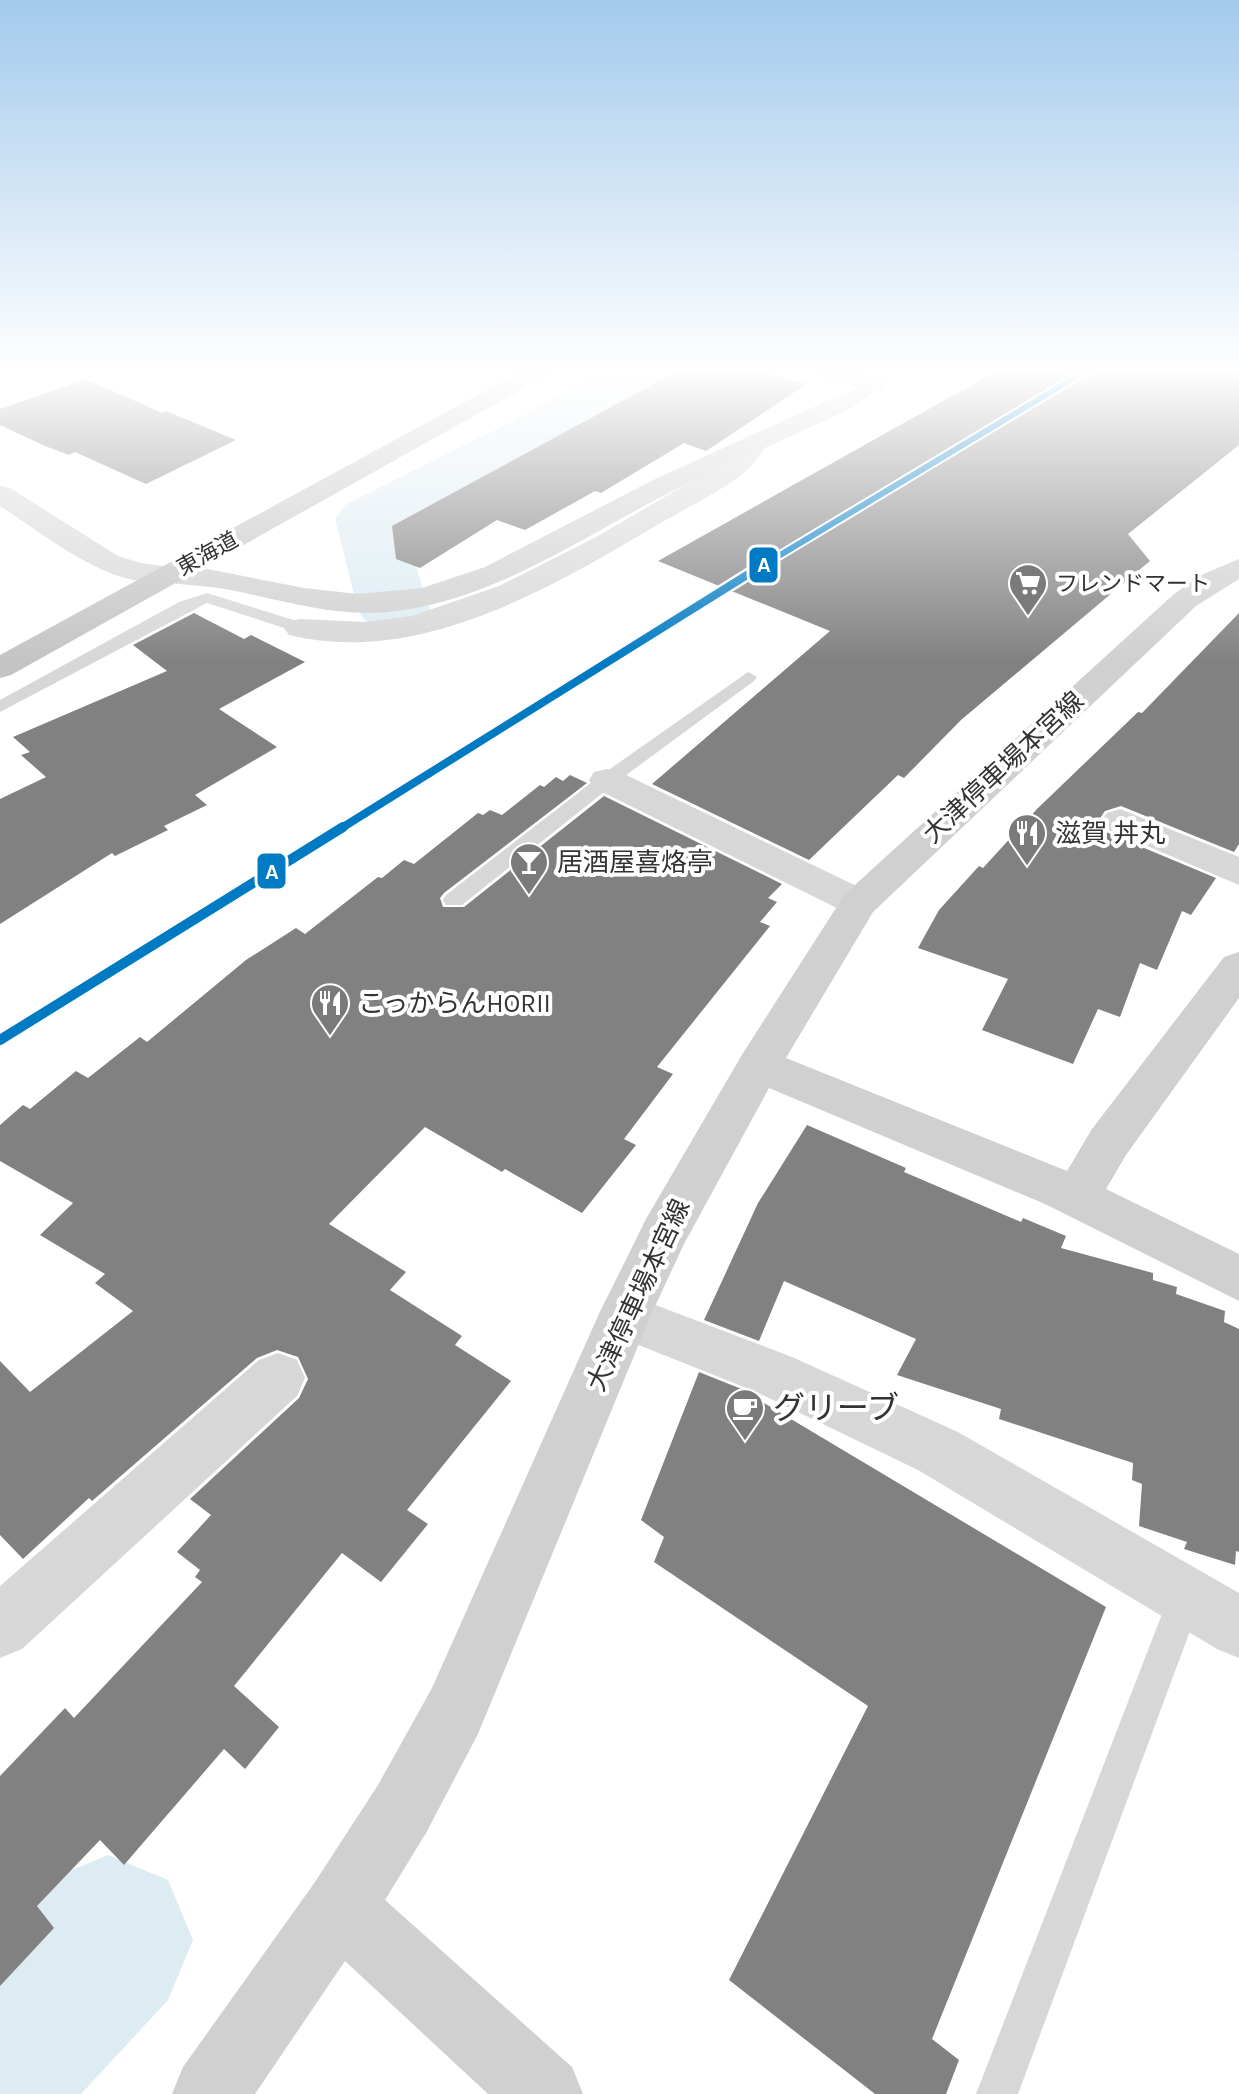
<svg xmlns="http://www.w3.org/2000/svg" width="1239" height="2094" font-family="Karla,'Noto Sans JP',sans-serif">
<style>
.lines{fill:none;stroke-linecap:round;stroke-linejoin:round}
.river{fill:#ddebf3;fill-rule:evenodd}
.building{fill:#818181}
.lane{fill:#d7d7d7;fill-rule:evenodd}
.street{fill:#d7d7d7;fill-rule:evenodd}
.secondary{fill:#d0d0d0;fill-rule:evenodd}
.highway{fill:#c4c4c4;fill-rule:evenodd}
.rail-1-far2-casing{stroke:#fff;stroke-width:10}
.rail-1-far1-casing{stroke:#fff;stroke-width:13}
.rail-1-casing{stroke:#fff;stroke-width:16}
.rail-1-far2{stroke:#007ac2;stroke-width:6}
.rail-1-far1{stroke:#007ac2;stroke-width:8}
.rail-1{stroke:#007ac2;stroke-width:10}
.labels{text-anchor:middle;stroke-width:8;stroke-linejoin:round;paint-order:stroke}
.far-street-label{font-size:22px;fill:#333;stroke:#fff}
.far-poi-label{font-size:22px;fill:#333;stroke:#fff;text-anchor:start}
.street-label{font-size:26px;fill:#333;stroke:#fff}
.poi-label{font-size:26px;fill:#333;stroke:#fff;text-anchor:start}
.near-poi-label{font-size:32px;fill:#333;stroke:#fff;text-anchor:start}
.line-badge{stroke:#fff;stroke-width:3}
.badge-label{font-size:22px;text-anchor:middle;font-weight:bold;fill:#fff}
</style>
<rect width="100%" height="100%" fill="#fff"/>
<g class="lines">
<!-- river -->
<g class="river">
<path d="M603 369H666L658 381 596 423 403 527 430 610 420 625 394 632 368 625 358 610 335 519 345 505 521 417Z"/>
<path d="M108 1855 168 1880 193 1940 168 2000 81 2094H0V1927L48 1880Z"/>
</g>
</g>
<!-- building -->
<g class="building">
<path d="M681 369H749L807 384 706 451 684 443 601 493 595 491 525 530 497 520 420 568 396 559 392 526Z"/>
<path d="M1000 369H1239V445L1128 534 1150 561 961 720 904 778 898 775 809 860 652 784 830 631 658 561Z"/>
<path d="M86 379 162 413 166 411 236 440 146 484 75 452 69 455 45 446 0 425V409Z"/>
<path d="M194 613 244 639 251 635 305 662 219 709 277 747 195 795 207 805 164 826 168 830 115 856 112 853 0 924V799L46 777 21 755 30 752 13 737 167 671 133 645Z"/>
<path d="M1239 613V844L1234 852 1121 806 1105 811 1098 821 1106 832 1216 878 1191 915 1182 911 1157 970 1140 963 1120 1017 1098 1009 1073 1064 982 1030 1008 979 918 948 939 910 979 866 983 868 1037 809 1138 712 1142 713Z"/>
<path d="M570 775 587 783 444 893 440 898 443 907H464L604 796 782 884 768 898 777 902 760 922 770 926 657 1067 673 1074 624 1139 636 1145 582 1213 505 1169 502 1172 425 1127 329 1224 406 1272 390 1290 462 1336 455 1345 511 1381 407 1510 428 1524 381 1582 342 1553 234 1686 279 1727 245 1769 224 1749 124 1865 100 1840 37 1906 54 1928 0 1986V1776L65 1708 74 1718 202 1582 195 1577 200 1570 177 1552 211 1515 190 1499 299 1398 308 1379 298 1357 277 1350 257 1358 92 1501 89 1498 23 1559 0 1535V1361L30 1392 133 1311 95 1283 105 1274 40 1235 73 1203 0 1161V1125L23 1105 30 1109 76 1071 88 1078 140 1037 147 1042 246 960 296 928 305 934 378 877 382 878 404 860 414 864 478 813 483 815 490 810 502 815 540 785 544 787 556 777 563 781Z"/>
<path d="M807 1125 906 1168 904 1172 1021 1222 1023 1218 1066 1236 1061 1248 1153 1273V1280L1177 1287 1176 1294 1225 1311 1224 1322 1239 1329V1552L1236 1551 1235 1565 1184 1549 1187 1542 1139 1526 1142 1484 1132 1480 1133 1463 999 1419 1001 1409 897 1375 916 1339 784 1281 759 1341 704 1320 758 1203Z"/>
<path d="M699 1372 739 1388 1106 1607 932 2039 959 2060 946 2094H875L729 1980 868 1706 654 1562 664 1537 641 1520Z"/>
</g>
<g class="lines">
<!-- lane -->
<g class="lane">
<path d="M207 593 306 624 308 628 300 633 207 603 0 712V700L179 602Z"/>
<path d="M748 672 757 677 754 681 614 784 462 905H446L443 900 446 895 600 776Z"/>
<path d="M1186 1579 1198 1584 1203 1596 1018 2094H976L1169 1596 1174 1584Z"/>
</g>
<!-- street -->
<g class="street">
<path d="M804 369H841L882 379 886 384 882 389 874 391 807 374Z"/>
<path d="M757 433 766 436 770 441C763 451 756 462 747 470 731 486 681 511 659 524 552 587 419 667 289 635L284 628 289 621 300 619 367 622 412 616 499 586 596 537 728 460 748 436Z"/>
<path d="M0 486 10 488 118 556 141 563 180 568 185 574 180 580C115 596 51 538 0 506Z"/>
<path d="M607 769 620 772 873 894 879 903 873 912 859 916 845 912 594 788 589 780 594 772Z"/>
<path d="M1120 809 1239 857V885L1107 829 1101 821 1107 813Z"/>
<path d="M624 1293 792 1357 958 1432 1239 1593V1658L1217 1649 918 1470 754 1391 606 1332 598 1316 606 1300Z"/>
<path d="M278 1353 297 1360 305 1378 297 1396 22 1649 0 1658V1586L259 1360Z"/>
</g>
<!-- secondary -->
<g class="secondary">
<path d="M862 385 870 387 874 392 851 408C791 438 729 462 669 493 578 539 492 602 387 612 332 617 279 599 225 589 204 585 181 586 160 580L155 574 160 568 170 565 197 567 304 588 358 594 422 588 485 567 655 479Z"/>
<path d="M1239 559V579L1196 606 873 912 786 1058 1067 1171 1092 1129 1224 957 1239 952V998L1126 1155 1106 1189 1239 1254V1301L1045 1204 769 1088 684 1244 650 1317 478 1734 426 1833 385 1900 572 2067 583 2094H488L345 1961 255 2094H172L183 2067 315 1882 378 1785 432 1688 598 1316 646 1219 743 1053 845 894 1174 594 1201 575Z"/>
</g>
<!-- highway -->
<path class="highway" d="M525 369H553L549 374 11 675 0 678V655Z"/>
<!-- rail-1-far2 casing -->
<g class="rail-1-far2-casing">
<path id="rail-1-far2" d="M752 572 1089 369"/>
</g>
<!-- rail-1-far1 casing -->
<g class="rail-1-far1-casing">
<path id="rail-1-far1" d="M340 829 755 570"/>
</g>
<!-- rail-1 casing -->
<g class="rail-1-casing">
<path id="rail-1" d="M0 1040 343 827"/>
</g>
<!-- rail-1-far2 -->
<use href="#rail-1-far2" class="rail-1-far2"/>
<!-- rail-1-far1 -->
<use href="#rail-1-far1" class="rail-1-far1"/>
<!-- rail-1 -->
<use href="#rail-1" class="rail-1"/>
</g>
<!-- sky -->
<linearGradient id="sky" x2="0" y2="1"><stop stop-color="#a3caec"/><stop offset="0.56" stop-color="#fff"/><stop offset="1" stop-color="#fff" stop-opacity="0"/></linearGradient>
<rect width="1239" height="662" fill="url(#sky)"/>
<!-- icons -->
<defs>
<g id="supermarket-pin" transform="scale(2)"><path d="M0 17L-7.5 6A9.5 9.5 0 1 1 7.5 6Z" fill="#7a7a7a" stroke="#fff"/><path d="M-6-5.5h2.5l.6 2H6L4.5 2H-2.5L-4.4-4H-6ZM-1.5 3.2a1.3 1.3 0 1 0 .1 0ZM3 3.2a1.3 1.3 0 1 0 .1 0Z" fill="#fff"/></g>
<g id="restaurant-pin" transform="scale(2)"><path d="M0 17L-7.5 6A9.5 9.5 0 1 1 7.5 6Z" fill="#7a7a7a" stroke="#fff"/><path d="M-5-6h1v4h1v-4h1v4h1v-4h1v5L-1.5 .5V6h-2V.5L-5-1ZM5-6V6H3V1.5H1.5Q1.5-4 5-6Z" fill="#fff"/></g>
<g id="bar-pin" transform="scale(2)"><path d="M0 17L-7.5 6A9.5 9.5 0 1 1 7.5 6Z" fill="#7a7a7a" stroke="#fff"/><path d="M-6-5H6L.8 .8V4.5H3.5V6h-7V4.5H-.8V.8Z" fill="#fff"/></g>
<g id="cafe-pin" transform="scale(2)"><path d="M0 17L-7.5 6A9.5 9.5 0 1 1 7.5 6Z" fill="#7a7a7a" stroke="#fff"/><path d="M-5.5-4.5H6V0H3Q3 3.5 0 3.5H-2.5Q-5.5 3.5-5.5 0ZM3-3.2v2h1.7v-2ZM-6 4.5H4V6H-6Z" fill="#fff"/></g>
</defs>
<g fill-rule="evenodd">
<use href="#supermarket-pin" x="1028" y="583"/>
<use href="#restaurant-pin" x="1027" y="833"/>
<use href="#bar-pin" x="529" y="862"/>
<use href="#restaurant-pin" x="330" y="1003"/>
<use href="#cafe-pin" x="745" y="1408"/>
</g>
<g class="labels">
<!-- far-street labels -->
<g class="far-street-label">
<text transform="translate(207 553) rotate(-29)" y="8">東海道</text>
</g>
<!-- far-poi labels -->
<g class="far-poi-label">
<text x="1056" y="591">フレンドマート</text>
</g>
<!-- street labels -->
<g class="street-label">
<text transform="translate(1003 767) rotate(-43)" y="9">大津停車場本宮線</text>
<text transform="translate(638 1295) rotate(-65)" y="9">大津停車場本宮線</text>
</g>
<!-- poi labels -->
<g class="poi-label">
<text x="1055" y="842">滋賀 丼丸</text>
<text x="557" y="871">居酒屋喜烙亭</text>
<text x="358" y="1012">こっからんHORII</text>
</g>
<!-- near-poi labels -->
<g class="near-poi-label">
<text x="773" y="1419">グリーブ</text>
</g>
</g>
<g class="line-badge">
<rect x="748" y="546" width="31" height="38" rx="8" fill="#007ac2"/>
<rect x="256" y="852" width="31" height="38" rx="8" fill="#007ac2"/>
</g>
<g class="badge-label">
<text x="764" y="572">A</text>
<text x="272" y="879">A</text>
</g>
</svg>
